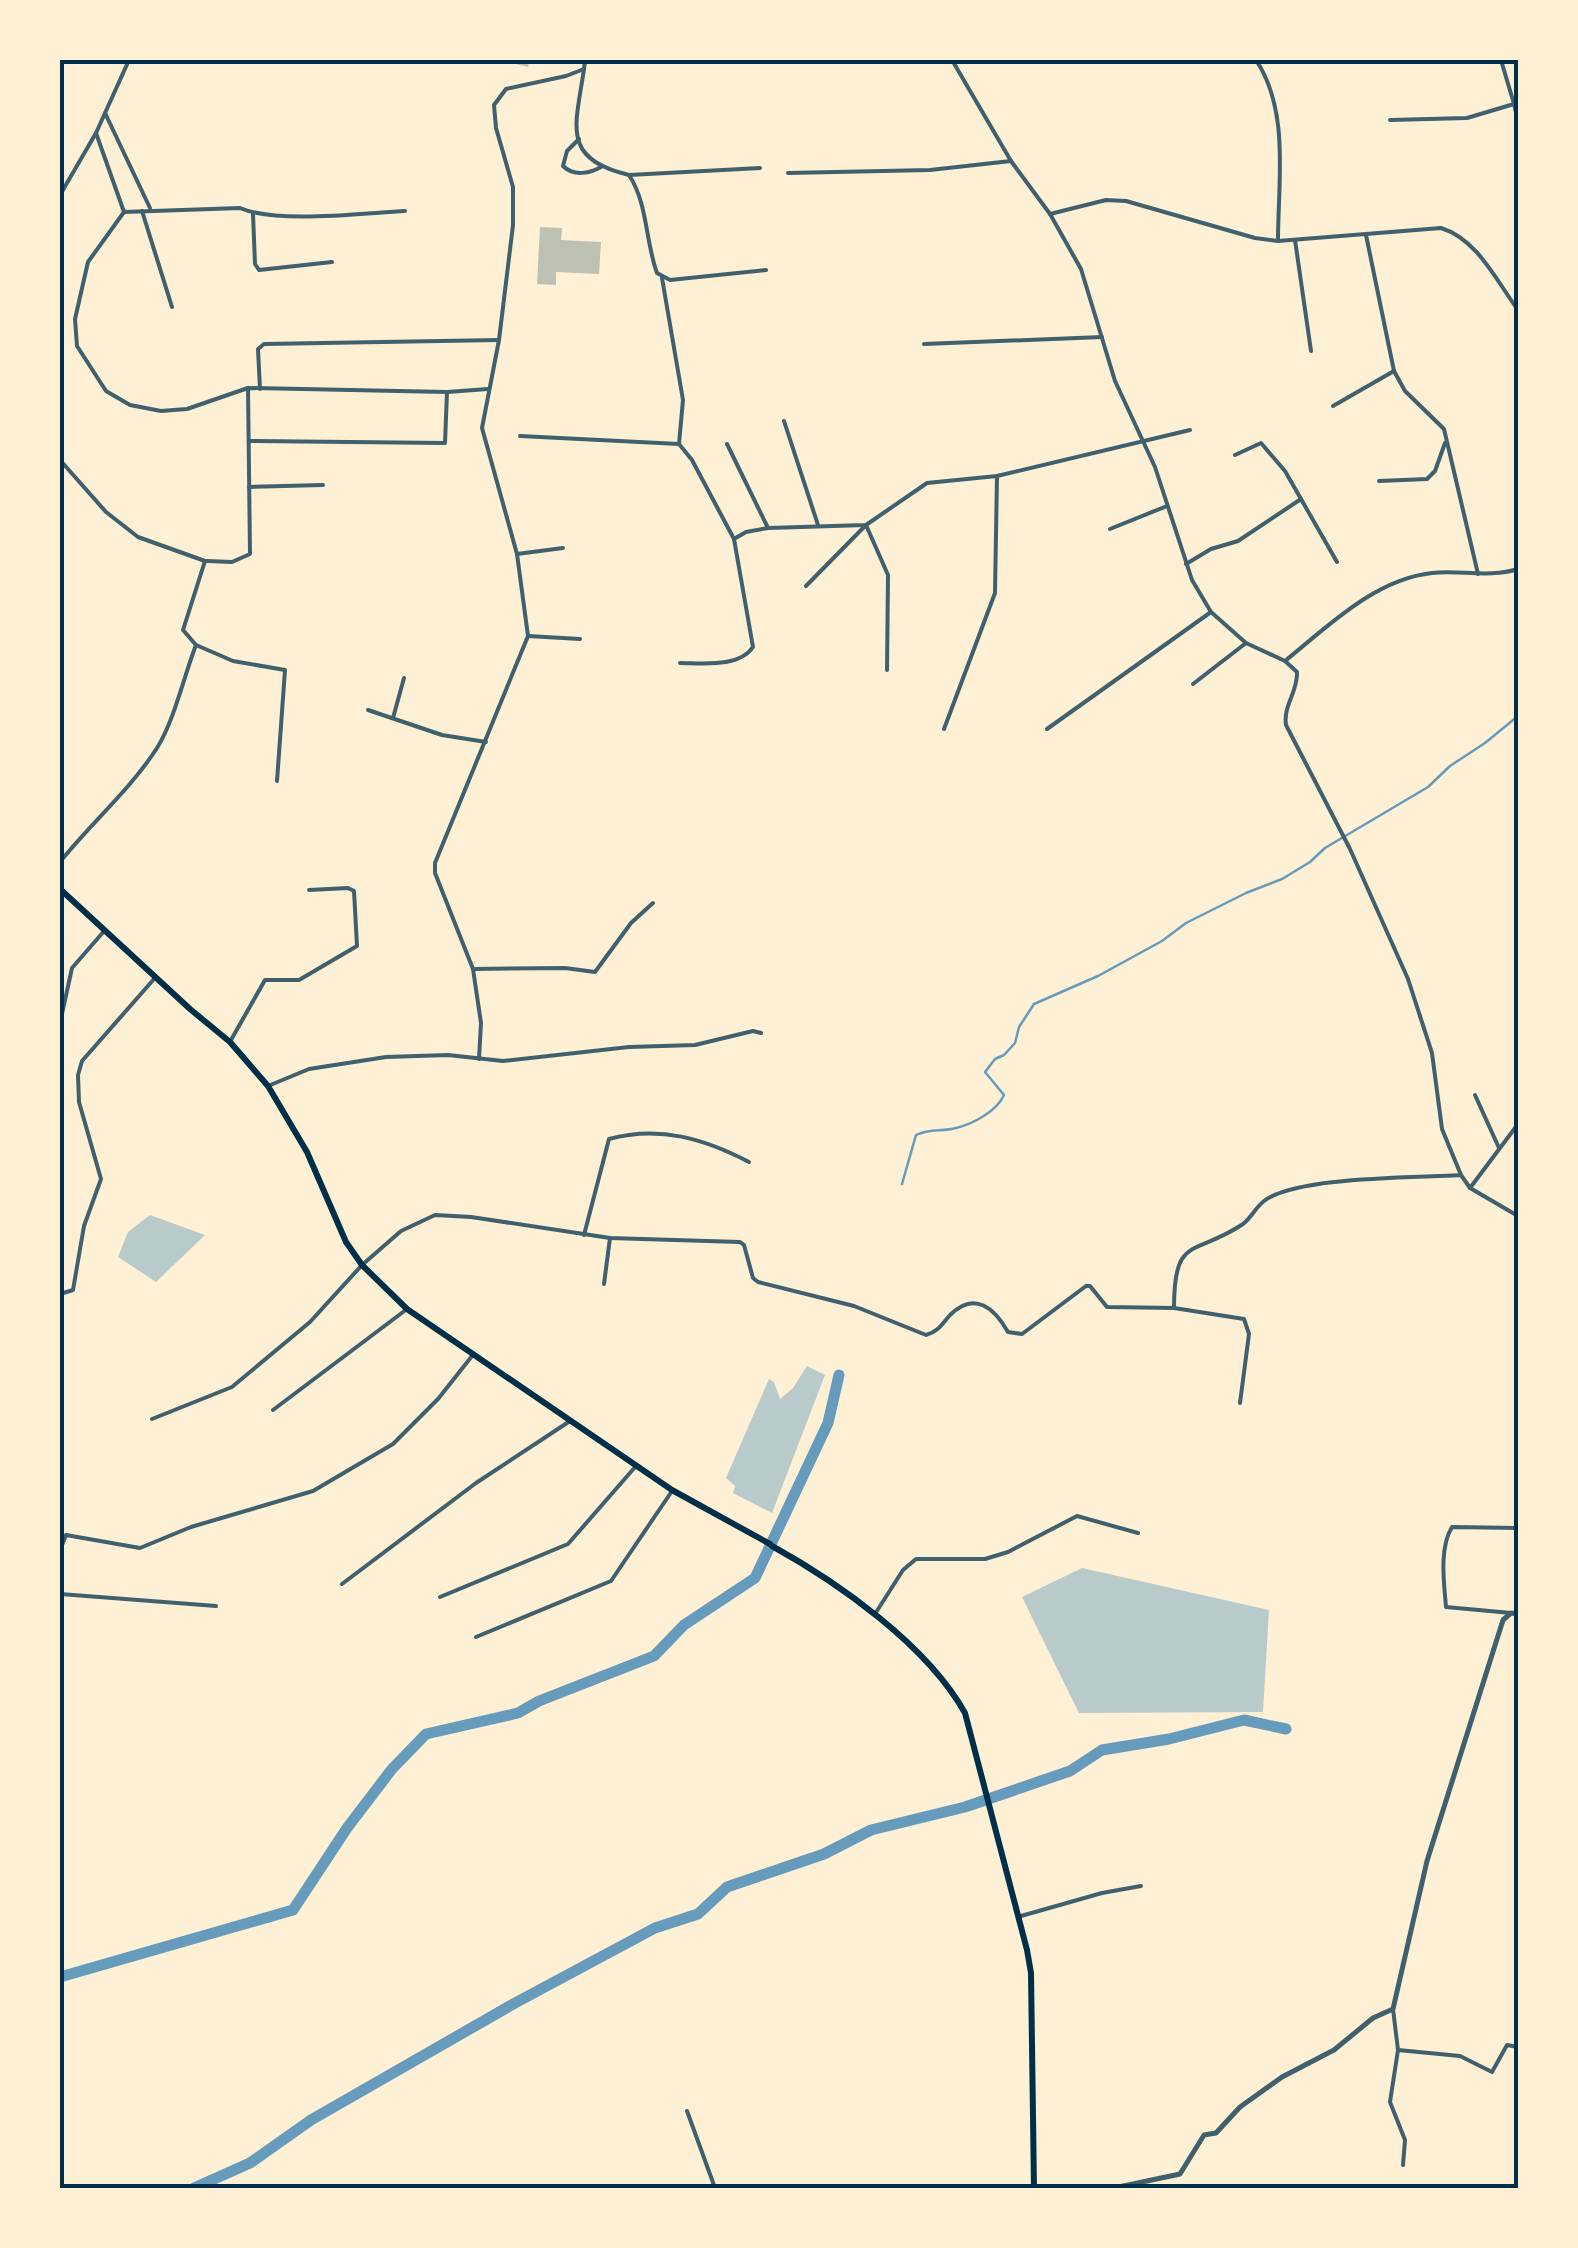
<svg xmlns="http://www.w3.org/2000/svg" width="1578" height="2248" font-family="Roboto,sans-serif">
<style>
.green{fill:#b9caca}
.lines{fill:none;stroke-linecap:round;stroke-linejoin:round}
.stream{stroke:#669bbc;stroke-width:2.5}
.canal{stroke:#669bbc;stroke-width:11}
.building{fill:#bec0b2}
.minor{stroke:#3f606c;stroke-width:4}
.tertiary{stroke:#3f606c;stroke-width:5}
.primary{stroke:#003049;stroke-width:6}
.neatline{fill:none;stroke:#003049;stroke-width:4}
</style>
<rect width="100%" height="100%" fill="#fdf0d5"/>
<!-- green -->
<g class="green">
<path d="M150 1215 205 1235 156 1282 118 1257 128 1232Z"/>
<path d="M807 1366 825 1375 772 1513 733 1493 735 1486 726 1478 769 1379 774 1382 780 1399 793 1388Z"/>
<path d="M1082 1568 1269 1610 1263 1712 1079 1713 1022 1597Z"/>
</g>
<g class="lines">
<!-- stream -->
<path class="stream" d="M902 1184 916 1135C930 1128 942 1132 956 1128 973 1124 997 1111 1004 1095L985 1072 995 1059 1004 1055 1015 1043 1019 1027 1034 1004 1098 976 1162 941 1186 923 1246 893 1282 879 1310 862 1325 848 1428 787 1450 766 1485 743 1518 716"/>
<!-- canal -->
<g class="canal">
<path d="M60 1977 293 1910 347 1828 392 1769 426 1734 518 1713 539 1701 654 1656 684 1625 755 1578 828 1423 839 1375"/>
<path d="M194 2188 250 2163 311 2120 515 2003 655 1928 698 1914 727 1887 824 1854 871 1830 965 1807 1070 1771 1102 1750 1169 1739 1244 1720 1286 1729"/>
</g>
</g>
<!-- building -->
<g class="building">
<path d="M498 60H529L528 67Z"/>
<path d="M540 227 562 228 561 240 601 242 599 274 556 272V285L537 284Z"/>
</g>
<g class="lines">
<!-- minor -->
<g class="minor">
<path d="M952 60 1011 161 1050 214 1081 269 1115 381 1155 467 1192 580 1211 612 1246 643 1285 661 1297 672C1298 692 1283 705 1286 725L1350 849 1408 979 1432 1053 1442 1129 1461 1175 1470 1188 1518 1216"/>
<path d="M1256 60C1290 111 1278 182 1278 240"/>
<path d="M584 69C576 125 560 159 629 175 648 204 645 240 657 273L670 280 766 270"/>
<path d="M1518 102 1514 104 1518 121"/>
<path d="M105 113 150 208"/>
<path d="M1390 120 1467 118 1514 104 1501 60"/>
<path d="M96 133 124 212 240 208C277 224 363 213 405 211"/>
<path d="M579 139 567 151 563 166C573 176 589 174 601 167"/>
<path d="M788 173 930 170 1011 161"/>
<path d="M629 175 760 168"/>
<path d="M60 195 96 133 129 60"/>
<path d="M142 211 172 307"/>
<path d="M124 212 88 262 75 319 77 346 106 391 130 405 161 411 187 409 248 388 447 392 488 389"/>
<path d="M253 214 255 264 259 270 332 262"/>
<path d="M1050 214 1106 200 1126 201 1255 238 1278 241 1441 228C1477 239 1496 280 1518 310"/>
<path d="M1366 235 1394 371 1405 391 1444 429 1478 574"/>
<path d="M1295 240 1311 351"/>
<path d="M662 278 683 400 679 444 692 460 734 539 753 647C739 668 702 663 680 663"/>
<path d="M924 344 1102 337"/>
<path d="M260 389 258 349 264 344 499 340"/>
<path d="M1333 406 1394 371"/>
<path d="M784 421 818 525"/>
<path d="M520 436 679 444"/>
<path d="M249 441 445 443 447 392"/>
<path d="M727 444 768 528"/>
<path d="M1235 455 1261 443 1285 471 1337 562"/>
<path d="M60 460 106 512 138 537 205 561 183 630 196 645C184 676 174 721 157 748 130 790 91 823 60 862"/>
<path d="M1379 481 1427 479 1435 471 1445 443"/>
<path d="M249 487 323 485"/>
<path d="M1110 529 1167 506"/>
<path d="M734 539 746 532 768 528 866 525 927 483 997 476 1190 430"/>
<path d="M517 554 563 548"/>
<path d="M207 561 232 562 250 554 248 388"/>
<path d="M1186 564 1211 549 1238 541 1301 499"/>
<path d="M806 586 866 525 888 575 887 670"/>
<path d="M528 636 580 639"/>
<path d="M196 645 233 661 285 670 277 781"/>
<path d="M1285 661C1327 627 1375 579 1432 573 1460 570 1490 578 1518 569"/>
<path d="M1193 684 1246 643"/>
<path d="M368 710 442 735 486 742"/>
<path d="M393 718 404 678"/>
<path d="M944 729 995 593 997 476"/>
<path d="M1047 729 1211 612"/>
<path d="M473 969 565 968 595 972 631 923 653 903"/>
<path d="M60 1023 72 968 105 930"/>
<path d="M231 1040 265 980H299L357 946 354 891 348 888 309 890"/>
<path d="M479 1059 481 1023 473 969 435 873V863L528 636 517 554 482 428 499 340 513 225V187L496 128 494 105 506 89 566 76 584 69 585 60"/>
<path d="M268 1086 309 1069 386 1057 448 1055 503 1061 629 1047 695 1045 753 1031 761 1033"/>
<path d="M1475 1095 1499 1148"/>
<path d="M1470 1188 1518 1124"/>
<path d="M584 1235 609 1139C659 1125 705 1139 749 1162"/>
<path d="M604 1284 610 1238"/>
<path d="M60 1294 73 1290 84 1226 101 1179 79 1102 78 1075 82 1061 154 979"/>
<path d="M1174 1308C1174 1234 1194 1257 1243 1224 1251 1218 1256 1207 1264 1201 1296 1176 1417 1178 1461 1175"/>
<path d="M273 1410 407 1309"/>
<path d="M152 1419 232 1387 310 1322 362 1265 401 1231 435 1215 471 1217 610 1238 740 1242 744 1245 753 1278 758 1282 854 1306 926 1335C938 1332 942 1324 950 1315 975 1290 995 1309 1008 1332L1022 1334 1086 1286H1090L1107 1307 1174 1308 1244 1319 1249 1334 1240 1403"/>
<path d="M60 1550 66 1535 140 1548 191 1527 313 1491 393 1444 438 1399 472 1356"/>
<path d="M342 1584 476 1483 570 1421"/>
<path d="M60 1594 216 1606"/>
<path d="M440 1597 568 1544 636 1466"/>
<path d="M1511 1613 1446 1607C1444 1583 1439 1548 1452 1527L1518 1528"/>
<path d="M875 1614 903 1570 916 1559H985L1008 1552 1077 1516 1138 1533"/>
<path d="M476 1637 611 1581 672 1491"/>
<path d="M1021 1916 1102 1893 1141 1886"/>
<path d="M1393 2009 1398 2050 1390 2102 1405 2140 1403 2165"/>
<path d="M1398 2050 1460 2056 1492 2072 1507 2045 1518 2047"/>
<path d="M687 2111 715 2188"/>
</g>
<!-- tertiary -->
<path class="tertiary" d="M1114 2188 1180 2174 1204 2135 1216 2133 1240 2107 1282 2077 1334 2050 1373 2018 1393 2009 1427 1861 1503 1620 1511 1613 1518 1614"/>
<!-- primary -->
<g class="primary">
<path d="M60 889 190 1009 230 1042 268 1086 307 1152 346 1242 362 1265 407 1309 672 1490 770 1544"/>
<path d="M772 1546C839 1583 927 1645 965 1713L1027 1950 1031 1973 1034 2188"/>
</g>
</g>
<!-- border -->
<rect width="1578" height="2248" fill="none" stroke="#fdf0d5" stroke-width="125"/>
<rect x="62" y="62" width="1454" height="2124" class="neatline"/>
</svg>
